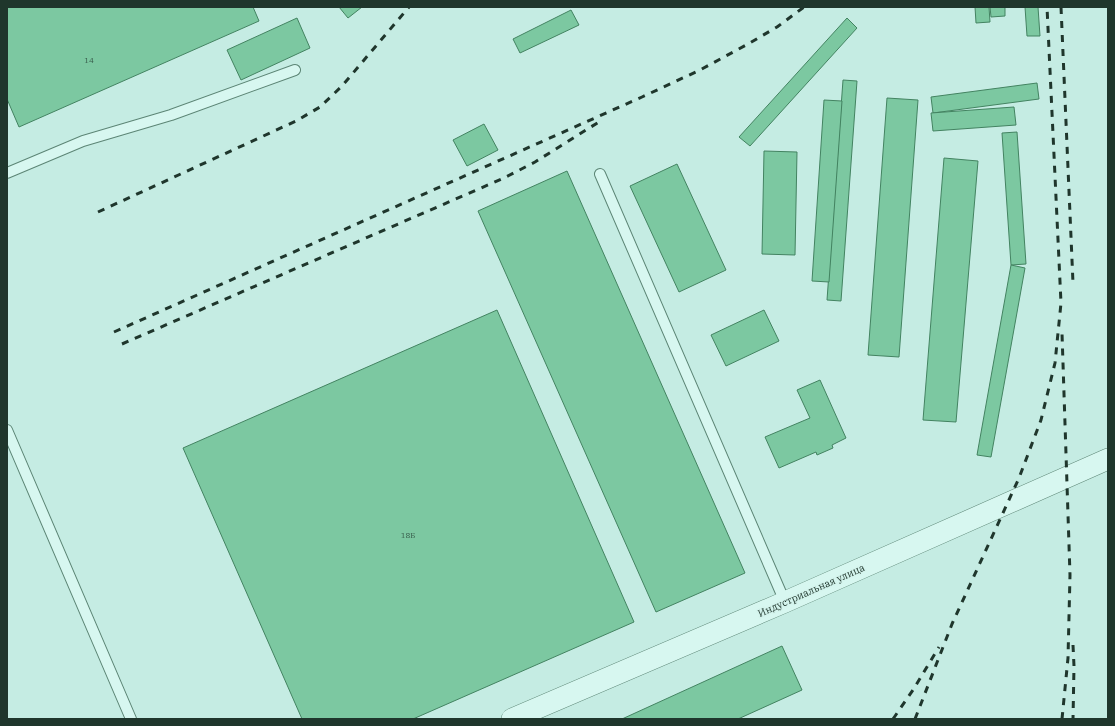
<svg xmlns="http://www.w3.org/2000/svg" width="1115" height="726" font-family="'IBM Plex Serif',serif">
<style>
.building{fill:#7cc8a1;stroke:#438361}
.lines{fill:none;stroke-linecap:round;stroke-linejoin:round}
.service-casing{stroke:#5c8575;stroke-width:12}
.minor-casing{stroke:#5c8575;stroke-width:22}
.service{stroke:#d7f7f0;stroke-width:10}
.minor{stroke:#d7f7f0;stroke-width:21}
.rail{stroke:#1f362c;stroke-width:3;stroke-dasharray:7 7;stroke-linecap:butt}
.labels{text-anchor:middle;stroke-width:3;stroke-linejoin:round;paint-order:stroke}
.number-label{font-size:8px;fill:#365a49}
.street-label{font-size:10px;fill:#1f362c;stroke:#d4f4ed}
</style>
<rect width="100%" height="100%" fill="#c5ece3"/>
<!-- building -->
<g class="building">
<path d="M7 7H253L259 21 19 127 7 99Z"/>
<path d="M339 7H362L348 18Z"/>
<path d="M975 7H989L990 22 976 23Z"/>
<path d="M990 7H1005V16L991 17Z"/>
<path d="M1025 7H1038L1040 36H1027Z"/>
<path d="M571 10 579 25 520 53 513 39Z"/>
<path d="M297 18 310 48 241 80 227 50Z"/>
<path d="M847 18 857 28 750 146 739 137Z"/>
<path d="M843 80 857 81 841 301 827 300Z"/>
<path d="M1037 83 1039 99 933 113 931 97Z"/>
<path d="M887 98 918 100 899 357 868 355Z"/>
<path d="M824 100 842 101 829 282 812 281Z"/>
<path d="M1014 107 1016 125 933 131 931 113Z"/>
<path d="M484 124 498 150 467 166 453 140Z"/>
<path d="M1017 132 1026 264 1011 265 1002 133Z"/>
<path d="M764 151 797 152 795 255 762 254Z"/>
<path d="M944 158 978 161 956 422 923 420Z"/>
<path d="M677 164 726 270 679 292 630 186Z"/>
<path d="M567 171 745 573 656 612 478 211Z"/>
<path d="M1011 265 1025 268 991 457 977 455Z"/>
<path d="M497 310 634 622 413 719H302L183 448Z"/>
<path d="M764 310 779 341 726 366 711 335Z"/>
<path d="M820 380 846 438 832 445 833 448 817 455 816 452 779 468 765 437 810 418 797 390Z"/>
<path d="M782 646 802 690 738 719H622Z"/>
</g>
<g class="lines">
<!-- service casing -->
<g class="service-casing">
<g id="service">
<path d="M7 173 83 141 171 115 295 70"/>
<path d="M600 174 785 602"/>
<path d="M7 430 131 719"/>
</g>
</g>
<!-- minor casing -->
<g class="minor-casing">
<path id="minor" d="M512 719 785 602 1108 459"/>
</g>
<!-- service -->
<use href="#service" class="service"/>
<!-- minor -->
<use href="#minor" class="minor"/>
<!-- rail -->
<g class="rail">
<path d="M1061 7 1073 283"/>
<path d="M98 212 296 121 320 107 342 86 409 7"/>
<path d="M114 332 642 97 700 70 748 44 777 27 804 7"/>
<path d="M122 344 504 178 535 162 602 120"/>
<path d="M1073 645 1074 666 1073 719"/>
<path d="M893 719 913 690 939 647"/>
<path d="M915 719 952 624 1019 478 1041 420 1055 363 1061 303 1047 7"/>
<path d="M1062 719 1068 658 1070 575 1062 333"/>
</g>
</g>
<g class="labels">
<!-- number labels -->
<g class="number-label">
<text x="89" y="63">14</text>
<text x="408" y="538">18Б</text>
</g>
<!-- street labels -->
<g class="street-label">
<text transform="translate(811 590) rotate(-24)" y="4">Индустриальная улица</text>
</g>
</g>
<!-- border -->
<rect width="1115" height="726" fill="none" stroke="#1f362c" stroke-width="16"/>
</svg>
